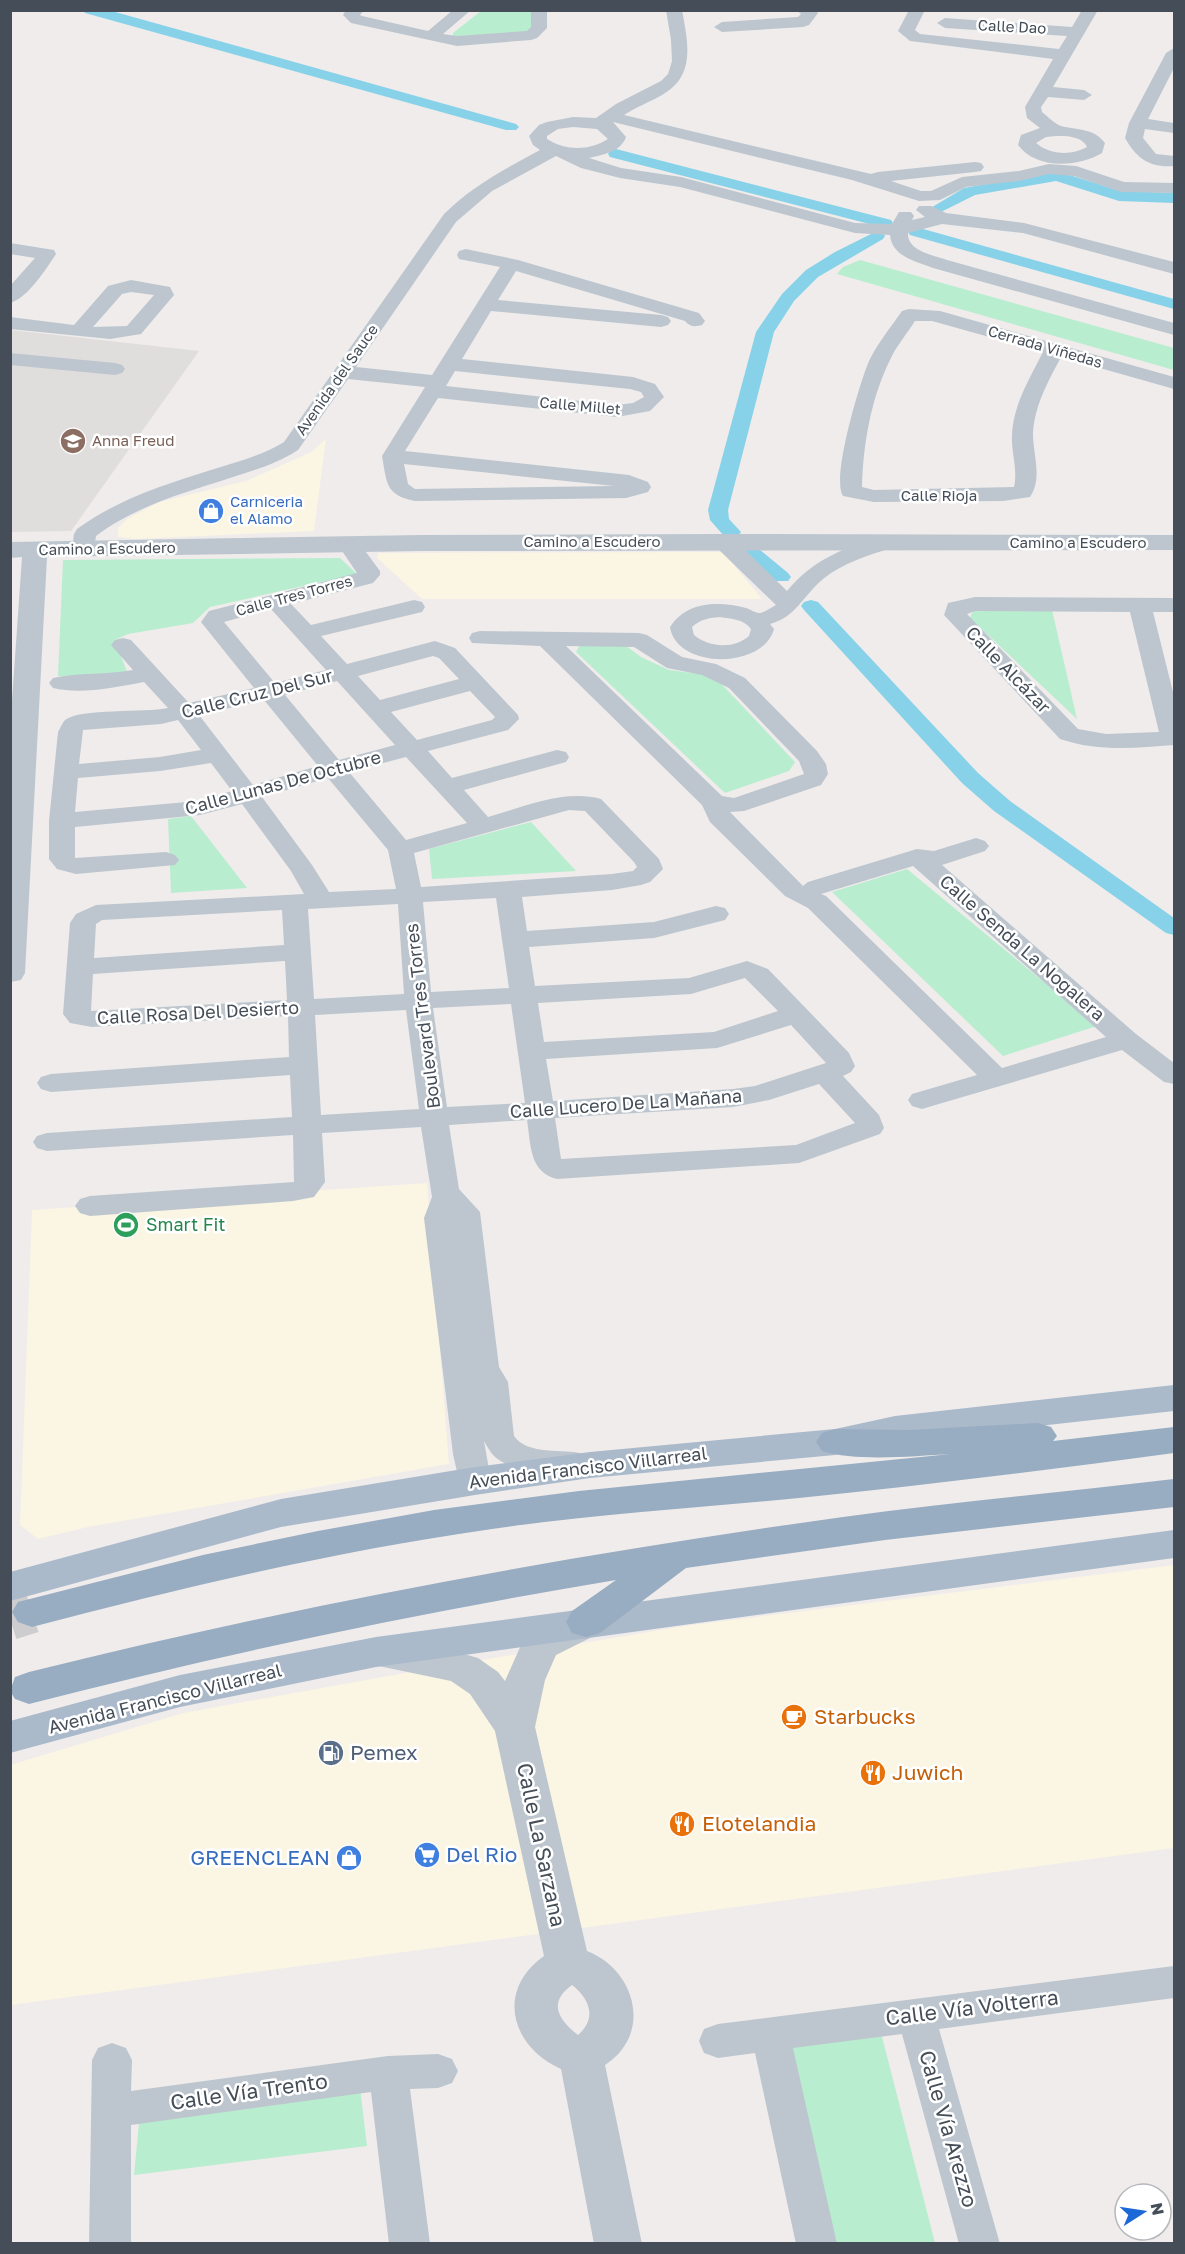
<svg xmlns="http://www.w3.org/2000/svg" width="1185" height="2254" font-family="'Golos Text',sans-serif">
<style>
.commercial{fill:#fbf5e3}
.education{fill:#e0dddd}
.green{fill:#b9edcf}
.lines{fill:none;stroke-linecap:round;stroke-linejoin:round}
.canal{fill:#87d2e9;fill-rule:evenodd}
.trunk-tunnel{stroke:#cdccce;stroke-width:42;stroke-dasharray:42 21;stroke-linecap:butt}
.minor{fill:#bdc6ce;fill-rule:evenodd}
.tertiary{fill:#bdc6ce;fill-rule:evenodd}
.primary{fill:#abbacb;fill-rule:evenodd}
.trunk{fill:#98acc2;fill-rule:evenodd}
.labels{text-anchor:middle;stroke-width:5;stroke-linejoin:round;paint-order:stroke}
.far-street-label{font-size:15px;fill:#454e58;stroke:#fff}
.far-education-label{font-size:15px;fill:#785e54;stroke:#fff;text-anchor:start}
.far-shop-label{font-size:15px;fill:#366cbe;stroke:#fff;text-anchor:start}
.street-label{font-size:18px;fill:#454e58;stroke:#fff}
.leisure-label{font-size:18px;fill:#27864d;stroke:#fff;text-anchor:start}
.near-food-label{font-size:21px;fill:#c56008;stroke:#fff;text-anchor:start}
.near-service-label{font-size:21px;fill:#4e5e75;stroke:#fff;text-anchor:start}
.near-street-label{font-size:21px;fill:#454e58;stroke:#fff}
.near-shop-label{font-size:21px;fill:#366cbe;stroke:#fff;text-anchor:start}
</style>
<rect width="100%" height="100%" fill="#efeceb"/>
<!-- commercial -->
<g class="commercial">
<path d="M326 439 314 531 137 539 118 537V528L127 519 159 502 246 481 311 452Z"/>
<path d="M723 552 762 599H422L377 558 378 553Z"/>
<path d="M427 1183 449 1464 88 1527 38 1539 20 1525 32 1210Z"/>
<path d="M1174 1565V1848L11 2005 10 1765 183 1713 405 1673 684 1626Z"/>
</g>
<!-- education -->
<path class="education" d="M11 330 199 351 71 531 11 532Z"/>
<!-- green -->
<g class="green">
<path d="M481 11H533L534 32 453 37V33Z"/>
<path d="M860 260 1174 348V370L837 274 843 267Z"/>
<path d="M340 558 357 574 210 607 193 623 128 634 115 640 127 672 110 675 58 676 63 560Z"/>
<path d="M974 608 1052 610 1077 719 970 618Z"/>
<path d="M581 643 625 645 641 657 669 670 714 676 795 762 789 771 725 793 576 652Z"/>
<path d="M191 816 247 888 171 893 168 819Z"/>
<path d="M531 822 576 871 432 879 429 849Z"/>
<path d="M907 869 1097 1026 1003 1056 832 892Z"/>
<path d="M881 2033 935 2243H831L784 2042Z"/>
<path d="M359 2080 367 2146 134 2175 140 2113Z"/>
</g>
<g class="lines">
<!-- canal -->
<g class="canal">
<path d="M83 10H108L516 124 519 127 516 130H506L85 13Z"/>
<path d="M616 149 891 220 893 223 885 228 610 157 608 154 610 151Z"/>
<path d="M1057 171 1120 191 1174 193V203L1119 201 1056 181 975 195 937 214 929 209 964 188Z"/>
<path d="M916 227 1174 299V309L910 235 908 232 910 229Z"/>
<path d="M877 231 883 233 885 236 883 239 818 277 794 301 774 332 728 510 729 519 741 532 738 536H724L710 520 708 510 756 332 782 294 806 270 835 252Z"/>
<path d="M747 543 754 545 788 573 791 577 788 581H774L740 553 737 549 740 545Z"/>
<path d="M811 600 818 602 978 773 1010 801 1174 918V935L1166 933 994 811 962 783 804 610 801 606 804 602Z"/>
</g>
<!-- trunk-tunnel -->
<path class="trunk-tunnel" d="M10 1619 32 1612"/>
<!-- minor -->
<g class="minor">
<path d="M346 10H364L360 15 362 16 428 31 453 10H471L443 34 457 36 527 31 531 27V10H547V28L537 38 531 40 457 46 351 23 343 15Z"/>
<path d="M666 10H682C688 43 696 76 662 95 650 102 636 107 624 115L871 174 878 172 975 162 981 163 984 167 981 171 975 172 891 181 921 191H931L962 177 1019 171 1049 164 1076 166 1124 182 1174 183V193L1121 192 1074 176 1049 174 1019 181 966 187 940 200 919 201 852 180 613 122 626 137C621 152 602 155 589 158L621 168 681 177 855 223 892 224 899 212H911L914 216 912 220 925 217 916 210 919 206H931L946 213 1024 223 1174 262V274L1023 233 942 224 908 233C907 251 933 255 947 260L1174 323V335L933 268C916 261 892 257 890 235L855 233 680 187 620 178 581 168 556 156 492 191 456 222 356 367 432 375 500 267 459 259 457 255 459 251 466 249 518 260 699 313 705 321 702 325C695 327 690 327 685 321L516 271 498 300 661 315 668 317 671 321 668 325 661 327 491 311 462 359 633 377 655 384 664 397 650 411 617 417 438 398 405 451 629 475 648 482 651 487 648 492 626 498 415 501C385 495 387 483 382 456L425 387 348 379 298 450C277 464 254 470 230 478 183 493 136 506 96 536L94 549 91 554 83 556 75 554 72 549 74 534 77 529C118 499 164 485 211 470 236 462 261 456 284 442L444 214C472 186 505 169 540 150L533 145 529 136 539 125 547 122 573 117 596 118 616 104 661 81 668 74 672 61 671 40ZM573 127 597 129 608 139C589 151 566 151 547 139V136L558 129ZM455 371 630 389 641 392 644 397 633 403 617 405 446 386ZM404 464 614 486 415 489 408 484Z"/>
<path d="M796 10H816L818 13 809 25 803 27 722 32 714 27 722 22 798 17 801 14Z"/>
<path d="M909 10H925L915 30 920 34 1059 49 1067 36 945 28 937 23 945 18 1072 27 1082 10H1098L1053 87 1084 90 1092 95 1084 100 1048 97 1041 107 1042 112C1047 116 1055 124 1061 126 1077 130 1094 128 1105 143L1102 153C1079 167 1036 170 1018 145L1021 135 1040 128 1027 118 1025 107 1053 59 910 41 898 31ZM1056 136C1067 136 1082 136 1087 147 1071 156 1050 155 1036 143L1046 137Z"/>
<path d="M1174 48V68L1148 119 1174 123V133L1145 129 1143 138 1156 154 1174 156V166C1150 168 1137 159 1125 138L1129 123 1166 53Z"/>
<path d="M10 243 54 250 56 254C46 269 28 298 10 303V286L35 258 10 254Z"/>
<path d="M131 280 170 287 174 295 141 334 110 339 10 329V317L74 325 108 286ZM131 292 154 295 127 326 93 327 122 294Z"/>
<path d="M909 309 940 311 1174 377V389L1061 357C1050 378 1038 399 1034 423 1029 447 1045 475 1030 497L1003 501 874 502 843 496C831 478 860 382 869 361 877 344 891 327 902 311ZM915 321H932L1043 352C1030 378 1013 405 1012 435 1011 453 1018 469 1014 487L874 490 862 487C863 445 871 398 890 360 896 346 907 334 915 321Z"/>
<path d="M10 353 115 363 122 365 125 369 122 373 115 375 10 365Z"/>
<path d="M724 535 732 537 787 591C812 560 847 546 884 536L892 538 895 543 892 548C868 555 843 563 823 579 803 596 796 617 770 624L774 629C763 670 676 669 670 627 687 601 718 601 746 608 750 609 755 613 759 613 764 613 772 607 776 605L716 547 713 542 716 537ZM720 617C731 619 744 619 751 629L749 636C734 649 710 648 694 635L692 627C701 619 709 618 720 617Z"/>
<path d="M349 538 357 540 380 571V575L373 583 291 604 311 625 414 600 422 602 425 607 422 612 321 636 347 664 435 641 455 648 518 715 519 719 508 730 428 751 452 778 557 750 566 752 569 757 566 762 464 790 488 817C524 807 564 789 601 799L659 859 663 869 650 882 641 885 612 890 522 897 527 931 654 922 716 906 725 908 729 914 725 920 654 938 529 947 535 986 689 978 747 961 768 969 849 1053 855 1066 851 1072 843 1076 879 1115 884 1128 880 1134 799 1163 557 1179C529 1172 531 1145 527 1120L449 1125 459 1189 480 1212 499 1367 508 1382 514 1436C528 1456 563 1448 584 1454L589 1462 584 1470C562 1477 512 1473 494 1456 490 1452 487 1446 484 1441L491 1481 486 1489 475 1493 464 1489 459 1481 453 1454 424 1218 432 1197 421 1127 322 1133 325 1182 314 1197 293 1201 90 1216 80 1213 75 1206 80 1199 90 1196 294 1182 293 1135 47 1151 37 1148 33 1142 37 1136 47 1133 292 1117 290 1075 51 1092 41 1089 37 1083 41 1077 51 1074 289 1057 288 1016 92 1027 70 1023 63 1014 70 923 76 914 96 905 304 894 291 871 242 804 200 815 75 827V858L166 852 175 855 179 860 175 865 76 874 57 869 49 859V821L58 732C60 729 62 723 65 720 80 708 145 713 168 708L144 682C116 687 81 695 53 688L49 683 53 678C78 672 107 675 133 670L111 645 115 640 123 638 131 640 189 703 254 688 201 622 209 611 357 573 338 545 341 540ZM271 609 326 670 275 683 224 622ZM433 656 439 658 459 679 380 700 358 676ZM337 681 395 745 339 760 285 695ZM470 691 495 717 492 720 417 740 391 712ZM264 700 318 766 253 785 199 715ZM178 720 201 750 160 757 79 764 83 730 161 724ZM406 757 467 823 406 840 349 772ZM211 763 232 791 198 801 75 812 78 778 160 771ZM328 778 388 850 396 889 329 892 312 865 262 797ZM569 810 585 811 634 862 637 867 633 871 612 874 421 887 414 853ZM496 898 509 988 431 992 423 902ZM398 904 404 994 314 999 308 909ZM282 910 284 945 94 958 96 924 102 920ZM285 961 287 1000 91 1011 93 974ZM745 978 778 1011 714 1032 544 1042 538 1003 691 994ZM511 1004 525 1103 447 1107 433 1008ZM406 1010 419 1109 321 1115 315 1015ZM791 1025 826 1063 755 1086 733 1089 553 1101 546 1059 717 1048ZM819 1084 855 1123 796 1145 561 1159 555 1118 733 1107 769 1100Z"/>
<path d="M975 597 1174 598V612H1153L1174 696V745C1136 748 1098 752 1060 739L944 615 948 603ZM975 611 1130 612 1159 732 1106 734 1078 729 967 614Z"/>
<path d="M480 631 639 633 647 635 682 657 716 664 745 678 817 751 826 764 828 774 821 785 744 811 730 812 803 886 808 882 917 849 934 851 976 838 985 841 989 846 985 851 942 865 1136 1034 1174 1063V1084L1164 1082 1122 1050 932 1106 922 1109 912 1106 908 1100 912 1094 977 1075 808 908 785 896 710 822 702 805 540 646 472 643 469 638 472 633ZM566 646 634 647 667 668 702 675 729 688 799 761 804 774 734 798 722 796ZM913 866 1106 1037 1002 1068 826 896 821 894Z"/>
<path d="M1174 1966V1998L939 2029 1000 2244H959L902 2034 793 2048 837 2244H796L755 2053 718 2058 704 2053 699 2041 704 2029 718 2024Z"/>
<path d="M112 2043 126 2048 132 2060 131 2091 388 2056 438 2054 452 2059 458 2071 452 2083 438 2088 410 2089 430 2244H389L371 2092 131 2125V2244H89L92 2060 98 2048Z"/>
</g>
<!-- tertiary -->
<g class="tertiary">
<path d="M724 534 1174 535V550L421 551 47 557 25 973 21 980 10 982V729L22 557 10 558V542L421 535Z"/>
<path d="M582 1609 596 1613 602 1624 596 1635 556 1655 545 1680 535 1727 587 1951C636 1970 653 2034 605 2065L642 2244H594L561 2069C510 2046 496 1990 544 1956L495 1731 470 1694 451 1681 369 1664 363 1653 369 1642 383 1638 434 1646 464 1654 478 1658 498 1672 505 1681 526 1634ZM572 1985C589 1998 598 2018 578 2035 559 2020 547 2003 572 1985Z"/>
</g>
<!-- primary -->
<g class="primary">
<path d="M1174 1385V1411L895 1442 835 1455 590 1478 475 1495 281 1527 10 1601V1572L281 1499 475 1467 590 1452 835 1429 895 1416Z"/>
<path d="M1174 1530V1558L376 1667 180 1707 10 1753V1721L180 1675 376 1637Z"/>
</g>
<!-- trunk -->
<g class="trunk">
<path d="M1038 1423 1051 1427 1057 1436 1053 1441 1174 1427V1453C1050 1470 924 1485 799 1498 697 1508 594 1514 492 1529 337 1551 184 1587 32 1627L18 1622 12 1612 18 1602 203 1555 318 1531 434 1510 579 1491 951 1454C913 1456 857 1462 822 1451L816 1442 822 1433 835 1429 909 1430Z"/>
<path d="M1174 1479V1507L885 1540 686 1568 600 1633 586 1637 572 1633 566 1622 572 1611 616 1580C418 1613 223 1654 29 1704L15 1699 10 1691 15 1677 29 1672C298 1605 569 1555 843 1517 953 1502 1064 1492 1174 1479Z"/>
</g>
</g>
<!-- icons -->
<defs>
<g id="school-disc" transform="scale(1.35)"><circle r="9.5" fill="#8d6e63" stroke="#fff"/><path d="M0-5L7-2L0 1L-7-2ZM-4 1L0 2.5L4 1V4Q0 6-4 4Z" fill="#fff"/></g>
<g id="shop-disc" transform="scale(1.35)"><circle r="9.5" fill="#3f7fe0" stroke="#fff"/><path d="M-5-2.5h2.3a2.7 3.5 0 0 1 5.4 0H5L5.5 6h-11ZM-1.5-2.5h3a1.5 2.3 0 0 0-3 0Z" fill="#fff"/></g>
<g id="stadium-disc" transform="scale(1.35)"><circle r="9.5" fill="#2e9e5b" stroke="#fff"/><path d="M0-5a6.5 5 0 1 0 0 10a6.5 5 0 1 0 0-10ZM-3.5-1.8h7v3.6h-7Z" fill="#fff"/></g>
<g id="cafe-disc" transform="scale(1.35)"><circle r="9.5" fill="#e8710a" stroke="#fff"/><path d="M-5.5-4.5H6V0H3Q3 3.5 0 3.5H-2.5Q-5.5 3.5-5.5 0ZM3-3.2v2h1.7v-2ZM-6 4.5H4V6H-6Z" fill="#fff"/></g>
<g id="fuel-disc" transform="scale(1.35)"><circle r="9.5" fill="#5c6f8a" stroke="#fff"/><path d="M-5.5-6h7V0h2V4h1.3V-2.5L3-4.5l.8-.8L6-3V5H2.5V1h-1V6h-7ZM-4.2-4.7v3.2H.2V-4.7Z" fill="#fff"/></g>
<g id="restaurant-disc" transform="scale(1.35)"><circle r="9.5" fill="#e8710a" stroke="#fff"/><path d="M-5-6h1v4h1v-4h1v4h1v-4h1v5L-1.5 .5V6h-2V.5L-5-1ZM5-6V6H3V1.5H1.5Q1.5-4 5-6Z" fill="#fff"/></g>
<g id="supermarket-disc" transform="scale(1.35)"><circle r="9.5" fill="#3f7fe0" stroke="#fff"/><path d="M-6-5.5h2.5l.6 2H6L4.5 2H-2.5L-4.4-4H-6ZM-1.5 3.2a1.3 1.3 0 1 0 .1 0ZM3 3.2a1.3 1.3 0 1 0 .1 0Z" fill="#fff"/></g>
</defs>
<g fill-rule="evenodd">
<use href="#school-disc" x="73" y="441"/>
<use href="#shop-disc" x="211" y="511"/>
<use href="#stadium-disc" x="126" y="1225"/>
<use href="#cafe-disc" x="794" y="1717"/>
<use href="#fuel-disc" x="331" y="1753"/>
<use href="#restaurant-disc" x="873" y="1773"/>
<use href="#restaurant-disc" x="682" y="1824"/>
<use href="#supermarket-disc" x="427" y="1855"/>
<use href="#shop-disc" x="349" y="1858"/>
</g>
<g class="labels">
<!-- far-street labels -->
<g class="far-street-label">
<text transform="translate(1012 27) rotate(3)" y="5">Calle Dao</text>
<text transform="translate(1045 347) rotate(16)" y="5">Cerrada Viñedas</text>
<text transform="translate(337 380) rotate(-55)" y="5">Avenida del Sauce</text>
<text transform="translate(580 406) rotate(5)" y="5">Calle Millet</text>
<text x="939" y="501">Calle Rioja</text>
<text x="592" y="547">Camino a Escudero</text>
<text x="1078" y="548">Camino a Escudero</text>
<text transform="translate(107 549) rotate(-1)" y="5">Camino a Escudero</text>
<text transform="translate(294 596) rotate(-15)" y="5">Calle Tres Torres</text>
</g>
<!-- far-education labels -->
<g class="far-education-label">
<text x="92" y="446">Anna Freud</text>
</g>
<!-- far-shop labels -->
<g class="far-shop-label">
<text x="230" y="507">Carniceria<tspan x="230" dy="17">el Alamo</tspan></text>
</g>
<!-- street labels -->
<g class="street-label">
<text transform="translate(1008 670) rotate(46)" y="6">Calle Alcázar</text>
<text transform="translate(257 694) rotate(-14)" y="6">Calle Cruz Del Sur</text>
<text transform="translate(283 783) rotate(-15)" y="6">Calle Lunas De Octubre</text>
<text transform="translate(1022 948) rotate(41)" y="6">Calle Senda La Nogalera</text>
<text transform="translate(198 1013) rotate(-3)" y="6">Calle Rosa Del Desierto</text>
<text transform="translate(423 1016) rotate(-97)" y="6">Boulevard Tres Torres</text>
<text transform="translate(626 1104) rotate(-4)" y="6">Calle Lucero De La Mañana</text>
<text transform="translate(588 1468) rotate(-7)" y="6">Avenida Francisco Villarreal</text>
<text transform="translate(165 1699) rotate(-14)" y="6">Avenida Francisco Villarreal</text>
</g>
<!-- leisure labels -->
<g class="leisure-label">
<text x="146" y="1231">Smart Fit</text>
</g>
<!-- near-food labels -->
<g class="near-food-label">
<text x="814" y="1724">Starbucks</text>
<text x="892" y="1780">Juwich</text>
<text x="702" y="1831">Elotelandia</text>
</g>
<!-- near-service labels -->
<g class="near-service-label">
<text x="350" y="1760">Pemex</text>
</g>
<!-- near-street labels -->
<g class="near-street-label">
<text transform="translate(541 1845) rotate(78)" y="7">Calle La Sarzana</text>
<text transform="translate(972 2008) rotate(-7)" y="7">Calle Vía Volterra</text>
<text transform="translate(249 2092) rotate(-8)" y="7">Calle Vía Trento</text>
<text transform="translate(948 2129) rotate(74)" y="7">Calle Vía Arezzo</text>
</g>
<!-- near-shop labels -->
<g class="near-shop-label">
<text x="446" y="1862">Del Rio</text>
<text x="330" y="1865" text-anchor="end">GREENCLEAN</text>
</g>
</g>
<!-- border -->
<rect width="1185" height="2254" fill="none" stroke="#454e58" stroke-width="24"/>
<!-- north arrow -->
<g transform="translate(1143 2212) rotate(78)"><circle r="28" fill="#ffffff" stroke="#b5b8bc" stroke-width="1.5"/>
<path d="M0-4.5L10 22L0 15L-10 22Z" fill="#1c68d8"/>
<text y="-9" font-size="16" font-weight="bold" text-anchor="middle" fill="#454e58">N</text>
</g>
</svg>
